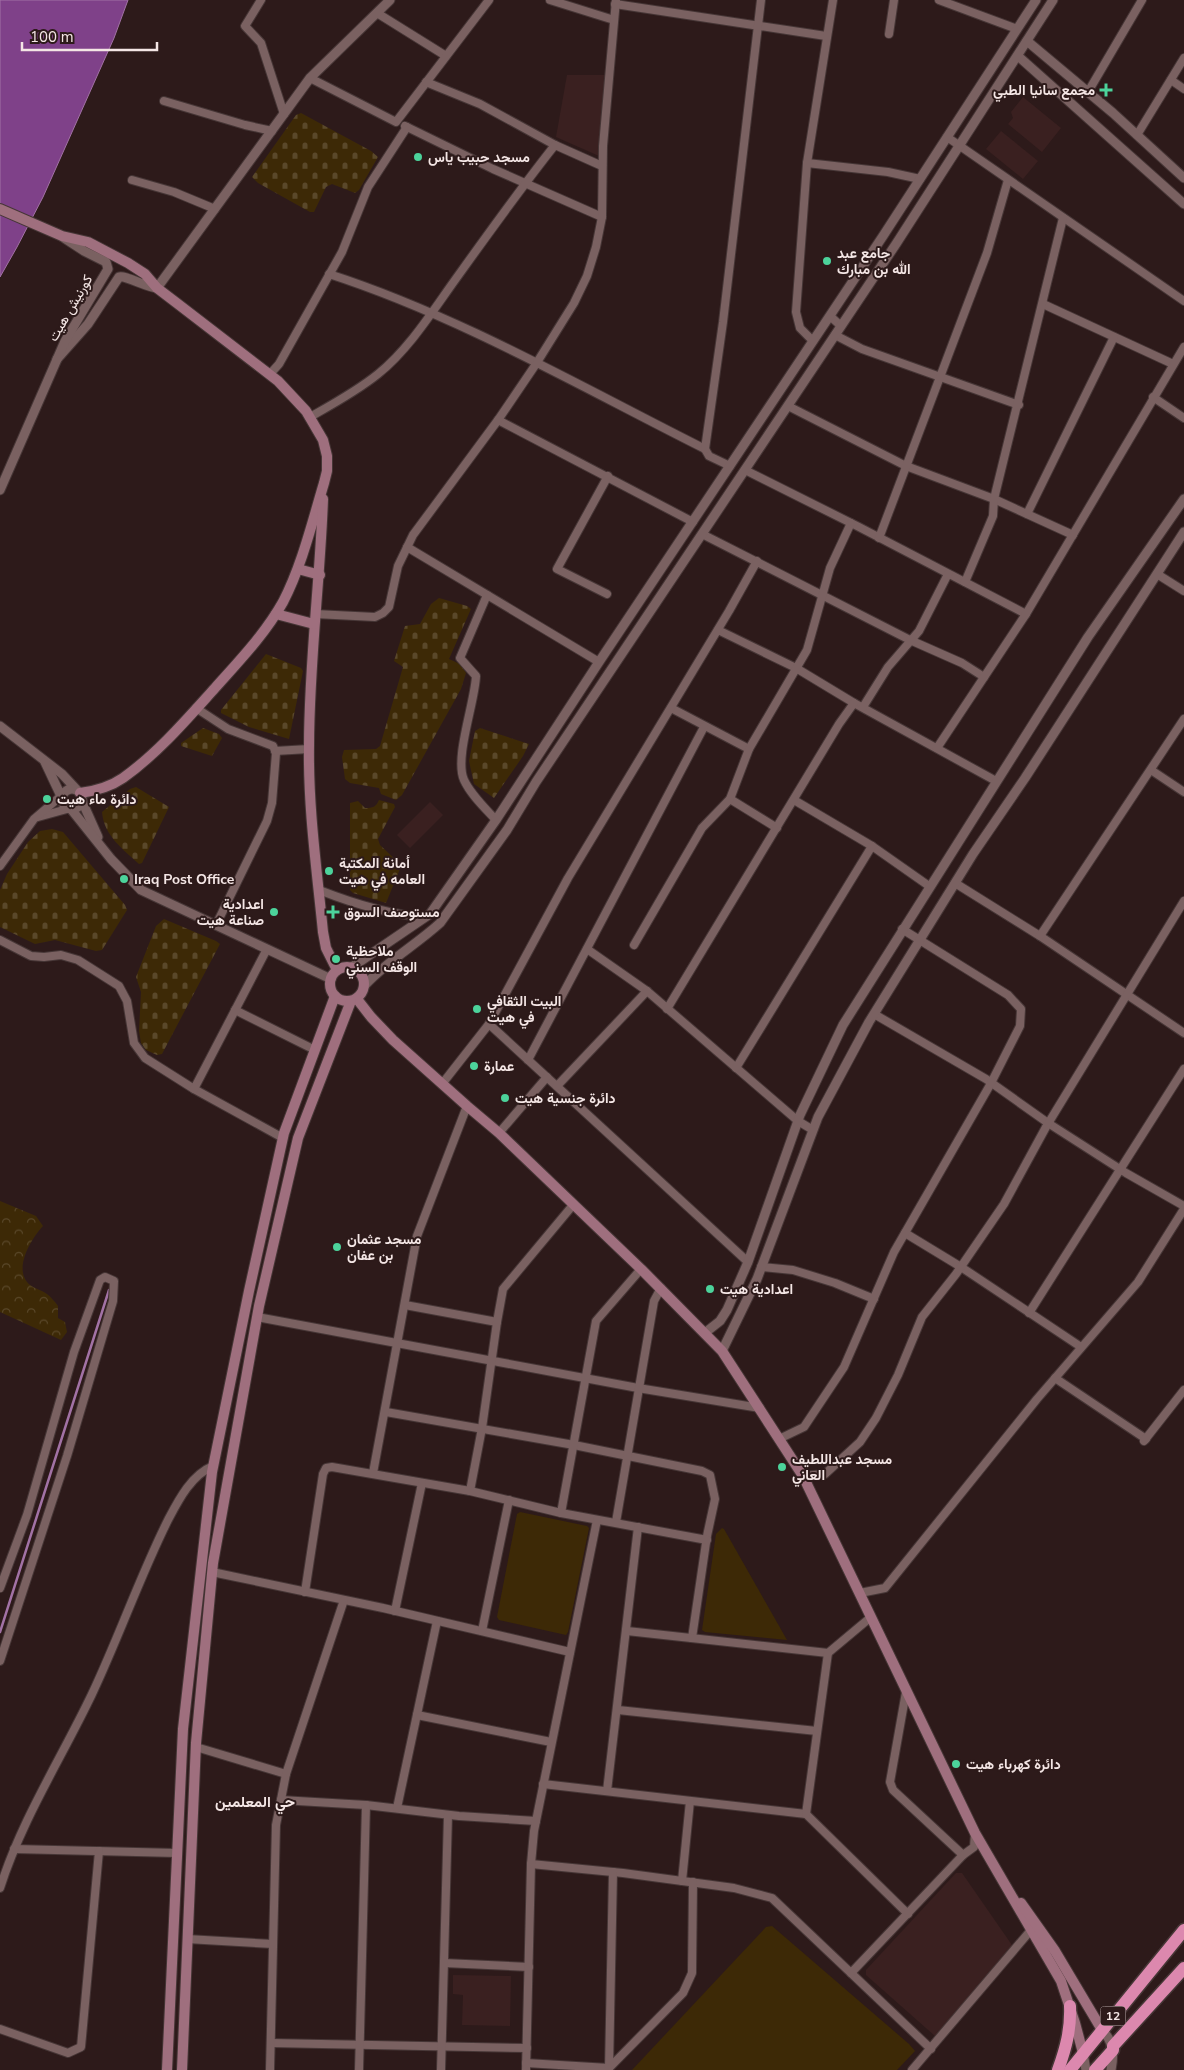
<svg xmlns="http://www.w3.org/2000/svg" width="1184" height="2070" font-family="'Nunito Sans',Vazirmatn,sans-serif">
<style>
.built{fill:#3a2020}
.green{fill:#3d2906}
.forest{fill:url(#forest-crowns)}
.cemetery{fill:url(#cemetery-stones)}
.water{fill:#7f4189;stroke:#a272a5}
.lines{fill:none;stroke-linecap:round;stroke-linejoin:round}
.stream{stroke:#a272a5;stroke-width:2.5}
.minor-casing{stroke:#463636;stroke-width:10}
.tertiary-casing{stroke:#463636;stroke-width:11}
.secondary-casing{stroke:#463636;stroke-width:12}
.trunk-casing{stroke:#463636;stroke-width:15}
.minor{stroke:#7a6161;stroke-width:8}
.tertiary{stroke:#7a6161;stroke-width:9}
.secondary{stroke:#9f6f7e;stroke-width:10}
.trunk{stroke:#dc88ae;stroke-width:12}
.poi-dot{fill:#4cd39b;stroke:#2d1a1a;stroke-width:2}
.labels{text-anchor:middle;stroke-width:4;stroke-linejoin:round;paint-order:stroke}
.shield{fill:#2d1a1a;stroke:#b8a9a8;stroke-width:1}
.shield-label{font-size:12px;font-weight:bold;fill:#f4e6e5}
.poi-label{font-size:14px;font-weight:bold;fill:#f4e6e5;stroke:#2d1a1a;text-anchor:start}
.street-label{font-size:14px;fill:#f4e6e5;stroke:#2d1a1a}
.neighbourhood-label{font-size:15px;font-weight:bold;fill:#f4e6e5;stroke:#2d1a1a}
</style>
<defs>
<pattern id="forest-crowns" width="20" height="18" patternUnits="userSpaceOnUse" patternTransform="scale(1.25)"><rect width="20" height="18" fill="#3d2906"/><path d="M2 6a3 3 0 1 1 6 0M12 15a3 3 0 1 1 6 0" fill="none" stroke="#5a482a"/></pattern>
<pattern id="cemetery-stones" width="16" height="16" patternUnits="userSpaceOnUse" patternTransform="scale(1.25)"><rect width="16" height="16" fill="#3d2906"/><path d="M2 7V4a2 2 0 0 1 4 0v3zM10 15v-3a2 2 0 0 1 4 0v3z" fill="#5a482a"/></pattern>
</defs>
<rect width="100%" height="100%" fill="#2d1a1a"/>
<!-- built -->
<g class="built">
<path d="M567 75H606L599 156 556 137Z"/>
<path d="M1023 97 1061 128 1042 152 1008 124 1013 118 1011 112Z"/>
<path d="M1001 131 1038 161 1023 179 986 149Z"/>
<path d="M430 802 443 815 410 848 397 835Z"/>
<path d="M956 1873H962L1014 1948 939 2035 935 2036 866 1975V1970Z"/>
<path d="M453 1975 511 1976 510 2026 462 2025 463 1995 453 1994Z"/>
</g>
<!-- green -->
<g class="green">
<path d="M520 1512 587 1526 589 1528 568 1632 566 1635 499 1620 497 1617 517 1514Z"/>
<path d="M722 1528 724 1529 787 1640 705 1632 702 1630 716 1534Z"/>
<path d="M772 1926 909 2044 915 2051 897 2070H632L766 1927Z"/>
</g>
<!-- forest -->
<path class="forest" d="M0 1201 36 1216 43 1226C31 1239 12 1270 30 1285 35 1289 42 1290 47 1294 51 1297 55 1302 58 1306V1318L65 1322 67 1332 61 1340 0 1312Z"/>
<!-- cemetery -->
<g class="cemetery">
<path d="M301 113 371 151 378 157 359 190 355 193 332 184 326 187 314 212H310L258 183 252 177 296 115Z"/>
<path d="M439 598 467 606 471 609 449 659 460 664 466 673 461 689 402 795 396 800 381 794 379 788 350 783 345 779 342 757 344 750 376 749 380 746 403 667 394 661 405 626 420 624 431 604Z"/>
<path d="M266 654 301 668 303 671 289 739 249 727 221 713V710Z"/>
<path d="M203 728 219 734 222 738 212 756 181 746V743Z"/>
<path d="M480 728 529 744 523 756 494 798 474 784 469 761 475 731Z"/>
<path d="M136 787 169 807 142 863 139 864C123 849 104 836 102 812L130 789Z"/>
<path d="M379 800 394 804 395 807 378 839 380 845 400 864V869L386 903 353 893 350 890V803L358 801 365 808C373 808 376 807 379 800Z"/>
<path d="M52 829 63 832 125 905 127 910 102 950 96 951 55 940 35 944 0 927V890L7 874 28 842 40 831Z"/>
<path d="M164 919 216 941 220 944 162 1054 157 1055 146 1050 141 1043 139 1031 141 992 136 977 156 926Z"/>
</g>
<!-- water -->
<path class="water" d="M0 0H128L114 38 43 197 17 247 0 277Z"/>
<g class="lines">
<!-- stream -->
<path class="stream" d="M0 1632 109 1290"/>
<!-- minor casing -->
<g class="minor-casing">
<g id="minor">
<path d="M261 0 245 26 261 43 284 114"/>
<path d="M550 0 614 20"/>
<path d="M939 0 1017 29"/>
<path d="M615 4 826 36"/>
<path d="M377 13 446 56"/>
<path d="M889 34 894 0"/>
<path d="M310 78 396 122 489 0"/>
<path d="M1171 80 1184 89"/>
<path d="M426 82 480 104 555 145"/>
<path d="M1088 92 1142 0"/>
<path d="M164 101 245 125 272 131"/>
<path d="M405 126 493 169 602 217"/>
<path d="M1137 135 1184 58"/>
<path d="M947 137 1184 301"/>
<path d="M807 163 888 172 920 179"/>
<path d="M132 180 174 192 215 209"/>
<path d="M329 274C459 316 583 388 705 449L709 456 730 466"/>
<path d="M1043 304 1173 364"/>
<path d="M830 316 841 326"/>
<path d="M835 335 862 349 1019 405"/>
<path d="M813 341 800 328 796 312 807 163 833 0"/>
<path d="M270 374 279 364 342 252 368 187 407 127"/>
<path d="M1153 397 1184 418"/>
<path d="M788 406 906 466 994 499 1073 535"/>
<path d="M310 417C333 404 357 391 378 374 409 349 432 312 455 280 488 234 520 189 555 145L602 166"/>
<path d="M498 420 693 522"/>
<path d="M705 449 723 322 761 0"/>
<path d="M745 470 859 527 1026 614"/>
<path d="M1027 514 1114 337"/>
<path d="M702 534 910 640 962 663 984 677"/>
<path d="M879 538 987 253 1008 180"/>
<path d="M407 547 599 662"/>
<path d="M1157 574 1184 591"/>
<path d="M965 582 993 516 994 499 1063 218"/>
<path d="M607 594 557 569 608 476"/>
<path d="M487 595 460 658 476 676C475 702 454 758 464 780 471 795 485 808 496 820"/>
<path d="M315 614 375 617 383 613 389 607 398 566 413 535 498 420 536 364 574 303 587 276 596 247 602 217 603 146 616 0"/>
<path d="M718 630 796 668 854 703 996 781"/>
<path d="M863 707 888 667 919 631 948 574"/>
<path d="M196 708 228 729 273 746 276 753 272 803 267 821 216 925"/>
<path d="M671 708 749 749"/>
<path d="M937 748 1026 614 1184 347"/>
<path d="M275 751 309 749"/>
<path d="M1151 770 1184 792"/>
<path d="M730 799 777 828"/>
<path d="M794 800 872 846 929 886"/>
<path d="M38 817 67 809"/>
<path d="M0 866 34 819 61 796"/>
<path d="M955 883 1040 936 1184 1033"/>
<path d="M319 890C352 903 389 915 425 917"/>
<path d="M1040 936 1184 719"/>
<path d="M0 940 31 956 44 957 61 955 78 960 119 986 127 1001 134 1043 145 1058 194 1089 283 1138"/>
<path d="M634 945 702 828 730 799 749 749 807 650 830 568 851 523"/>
<path d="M587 949 647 991 798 1121 813 1130"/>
<path d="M667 1009 839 724 854 703"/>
<path d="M235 1010 315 1050"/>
<path d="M874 1014 986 1079 1048 1123 1126 1173 1184 1206"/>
<path d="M489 1024 748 1262"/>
<path d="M528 1060 704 727"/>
<path d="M736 1068 872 846"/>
<path d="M442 1084 489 1024 568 878 729 611 757 561"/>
<path d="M557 1086 647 991"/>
<path d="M194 1089 267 949"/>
<path d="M499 1133 547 1077"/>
<path d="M905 1233 961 1267 1081 1347"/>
<path d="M761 1267 793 1270 835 1283 874 1299"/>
<path d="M405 1305 497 1322"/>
<path d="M1029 1313 1184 1069"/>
<path d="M257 1317 638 1388 760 1408"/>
<path d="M1055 1378 1146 1439"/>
<path d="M386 1412 574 1445 702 1471 710 1475 715 1499 707 1536 692 1638"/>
<path d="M779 1439 804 1427 844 1367 894 1252 990 1085 1020 1026 1021 1009 1008 995 902 929"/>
<path d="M1144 1441 1184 1390"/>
<path d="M373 1473 417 1236 467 1106"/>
<path d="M803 1476 825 1474 860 1442 876 1418 898 1375 922 1317 956 1274 1004 1204 1046 1127 1184 901"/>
<path d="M470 1491 482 1428 497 1322 503 1289 573 1205"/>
<path d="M561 1513 596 1321 641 1269"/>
<path d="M616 1522 654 1301 661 1288"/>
<path d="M212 1572 383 1608 570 1652"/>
<path d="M0 1588 27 1515 74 1352 100 1280 105 1277 114 1281 113 1301 67 1456 0 1661"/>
<path d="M305 1592 323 1474 326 1468 332 1467 470 1491 561 1513 707 1540"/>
<path d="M860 1593 885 1588 1037 1399 1138 1282 1184 1209"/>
<path d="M395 1611 422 1483"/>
<path d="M482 1631 509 1500"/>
<path d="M627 1631 828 1653"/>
<path d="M906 1692 890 1782 893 1790 963 1855"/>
<path d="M618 1710 817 1731"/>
<path d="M417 1715 551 1742"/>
<path d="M196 1747 286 1774"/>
<path d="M543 1784 806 1814 908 1914"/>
<path d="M607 1791 638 1527"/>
<path d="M281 1800 366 1805 459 1816 536 1821"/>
<path d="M397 1808 437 1621"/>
<path d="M806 1814 828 1653 871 1617"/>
<path d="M14 1849 177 1853"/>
<path d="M531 1864 623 1873 734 1888 772 1898 931 2049"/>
<path d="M682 1881 690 1801"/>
<path d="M0 1888C22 1819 61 1759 92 1694 119 1637 140 1576 168 1520 178 1501 191 1475 213 1466"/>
<path d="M187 1939 273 1944"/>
<path d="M444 1963 529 1967"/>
<path d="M851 1973 963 1855 974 1847 975 1833"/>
<path d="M0 2029 68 2053 81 2047 99 1851"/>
<path d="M271 2043 527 2048"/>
<path d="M526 2063 609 2068 613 1872"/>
<path d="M608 2069 683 1993 692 1973 693 1882"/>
<path d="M270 2070 276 1825 286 1774 344 1600"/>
<path d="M359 2070 366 1805"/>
<path d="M441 2070 448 1815"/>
<path d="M526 2070 531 1864 534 1831 597 1520"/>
<path d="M912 2070 1031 1930"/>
</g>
</g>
<!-- tertiary casing -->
<g class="tertiary-casing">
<g id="tertiary">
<path d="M1027 41 1113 113 1184 178"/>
<path d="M1018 56 1184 204"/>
<path d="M57 359 88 324 119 277C125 275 146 287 157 288L310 78 390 0"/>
<path d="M0 490 65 341 108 269 106 262 84 251 64 238"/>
<path d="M0 726 62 774 76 789"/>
<path d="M45 762 61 796"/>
<circle cx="72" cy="799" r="10"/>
<path d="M82 801 98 837"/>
<path d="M71 809 111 859 141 890 331 979"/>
<path d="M352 967 430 914 496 820 599 662 883 236 1036 0"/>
<path d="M365 985C387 961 416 945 440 923L507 830 536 782 896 244 1053 0"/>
<path d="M706 1332 720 1321 727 1310 748 1262 800 1115 843 1025 1088 637 1184 499"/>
<path d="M722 1351 757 1279 818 1117 869 1022 973 854 1025 778 1184 532"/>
<path d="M1102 2030C1114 2042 1114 2054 1111 2070"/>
<path d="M1083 2053 1086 2070"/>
</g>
</g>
<!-- secondary casing -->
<g class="secondary-casing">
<g id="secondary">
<path d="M0 209 62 236 88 242 128 263 145 274 157 288 178 304 278 381 306 411 323 440 327 456V471L324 483C312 523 302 565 283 602 265 634 240 660 215 688 187 719 158 753 123 778 110 787 95 791 80 793"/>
<path d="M323 499C320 582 309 664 309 746 308 808 317 871 323 932L326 948 337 970"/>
<path d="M298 569 320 575"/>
<path d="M276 614 314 624"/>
<circle cx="347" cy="984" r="17"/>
<path d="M357 999 371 1017 393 1040 467 1106 499 1133 641 1269 722 1351 803 1476 975 1833 1061 1981 1075 2023 1083 2053"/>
<path d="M1021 1903 1055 1951 1102 2030"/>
<path d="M167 2070 183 1729 212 1472 249 1291 284 1133 335 996"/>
<path d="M182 2070 196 1743 213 1563 259 1306 298 1138 351 1001"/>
</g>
</g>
<!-- trunk casing -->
<g class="trunk-casing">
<g id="trunk">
<path d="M1058 2070C1066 2048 1071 2029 1070 2006"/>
<path d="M1070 2070 1184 1930"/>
<path d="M1095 2070 1113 2050V2046L1184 1968"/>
</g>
</g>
<!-- minor -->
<use href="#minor" class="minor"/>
<!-- tertiary -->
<use href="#tertiary" class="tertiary"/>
<!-- secondary -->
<use href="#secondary" class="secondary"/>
<!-- trunk -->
<use href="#trunk" class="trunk"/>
</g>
<!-- markers -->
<g class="poi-dot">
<path d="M1103.5 82.5h5v5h5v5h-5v5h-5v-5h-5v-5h5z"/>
<circle cx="418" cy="157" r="5"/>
<circle cx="827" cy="261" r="5"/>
<circle cx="47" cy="799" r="5"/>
<circle cx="329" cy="871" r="5"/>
<circle cx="124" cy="879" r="5"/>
<circle cx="274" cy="912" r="5"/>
<path d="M330.5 904.5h5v5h5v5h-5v5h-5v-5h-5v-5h5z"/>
<circle cx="336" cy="959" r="5"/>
<circle cx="477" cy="1009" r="5"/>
<circle cx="474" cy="1066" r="5"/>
<circle cx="505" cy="1098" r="5"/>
<circle cx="337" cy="1247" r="5"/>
<circle cx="710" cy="1289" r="5"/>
<circle cx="782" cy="1467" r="5"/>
<circle cx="956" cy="1764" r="5"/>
</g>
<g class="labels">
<!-- shield labels -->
<rect class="shield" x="1100.5" y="2006.5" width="25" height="19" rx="4"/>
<g class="shield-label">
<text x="1113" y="2020">12</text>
</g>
<!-- poi labels -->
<g class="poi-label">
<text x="1095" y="95" text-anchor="end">مجمع سانيا الطبي</text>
<text x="428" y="162">مسجد حبيب ياس</text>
<text x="837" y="258">جامع عبد<tspan x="837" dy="16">الله بن مبارك</tspan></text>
<text x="57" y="804">دائرة ماء هيت</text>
<text x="339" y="868">أمانة المكتبة<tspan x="339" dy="16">العامه في هيت</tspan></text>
<text x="134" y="884">Iraq Post Office</text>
<text x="264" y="909" text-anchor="end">اعدادية<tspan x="264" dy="16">صناعة هيت</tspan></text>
<text x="344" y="917">مستوصف السوق</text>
<text x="346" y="956">ملاحظية<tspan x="346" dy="16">الوقف السني</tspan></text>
<text x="487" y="1006">البيت الثقافي<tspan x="487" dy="16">في هيت</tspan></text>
<text x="484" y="1071">عمارة</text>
<text x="515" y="1103">دائرة جنسية هيت</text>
<text x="347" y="1244">مسجد عثمان<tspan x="347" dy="16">بن عفان</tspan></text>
<text x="720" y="1294">اعدادية هيت</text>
<text x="792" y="1464">مسجد عبداللطيف<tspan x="792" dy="16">العاني</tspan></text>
<text x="966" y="1769">دائرة كهرباء هيت</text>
</g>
<!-- street labels -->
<g class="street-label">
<text transform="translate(70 308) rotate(-60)" y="5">كورنيش هيت</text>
</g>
<!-- neighbourhood labels -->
<g class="neighbourhood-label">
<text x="255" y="1807">حي المعلمين</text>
</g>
</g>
<!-- scale -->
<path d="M22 42v8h135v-8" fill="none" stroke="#f4e6e5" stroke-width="2.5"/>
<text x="30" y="42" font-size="15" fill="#f4e6e5" stroke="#2d1a1a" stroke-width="4" paint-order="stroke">100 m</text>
</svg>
